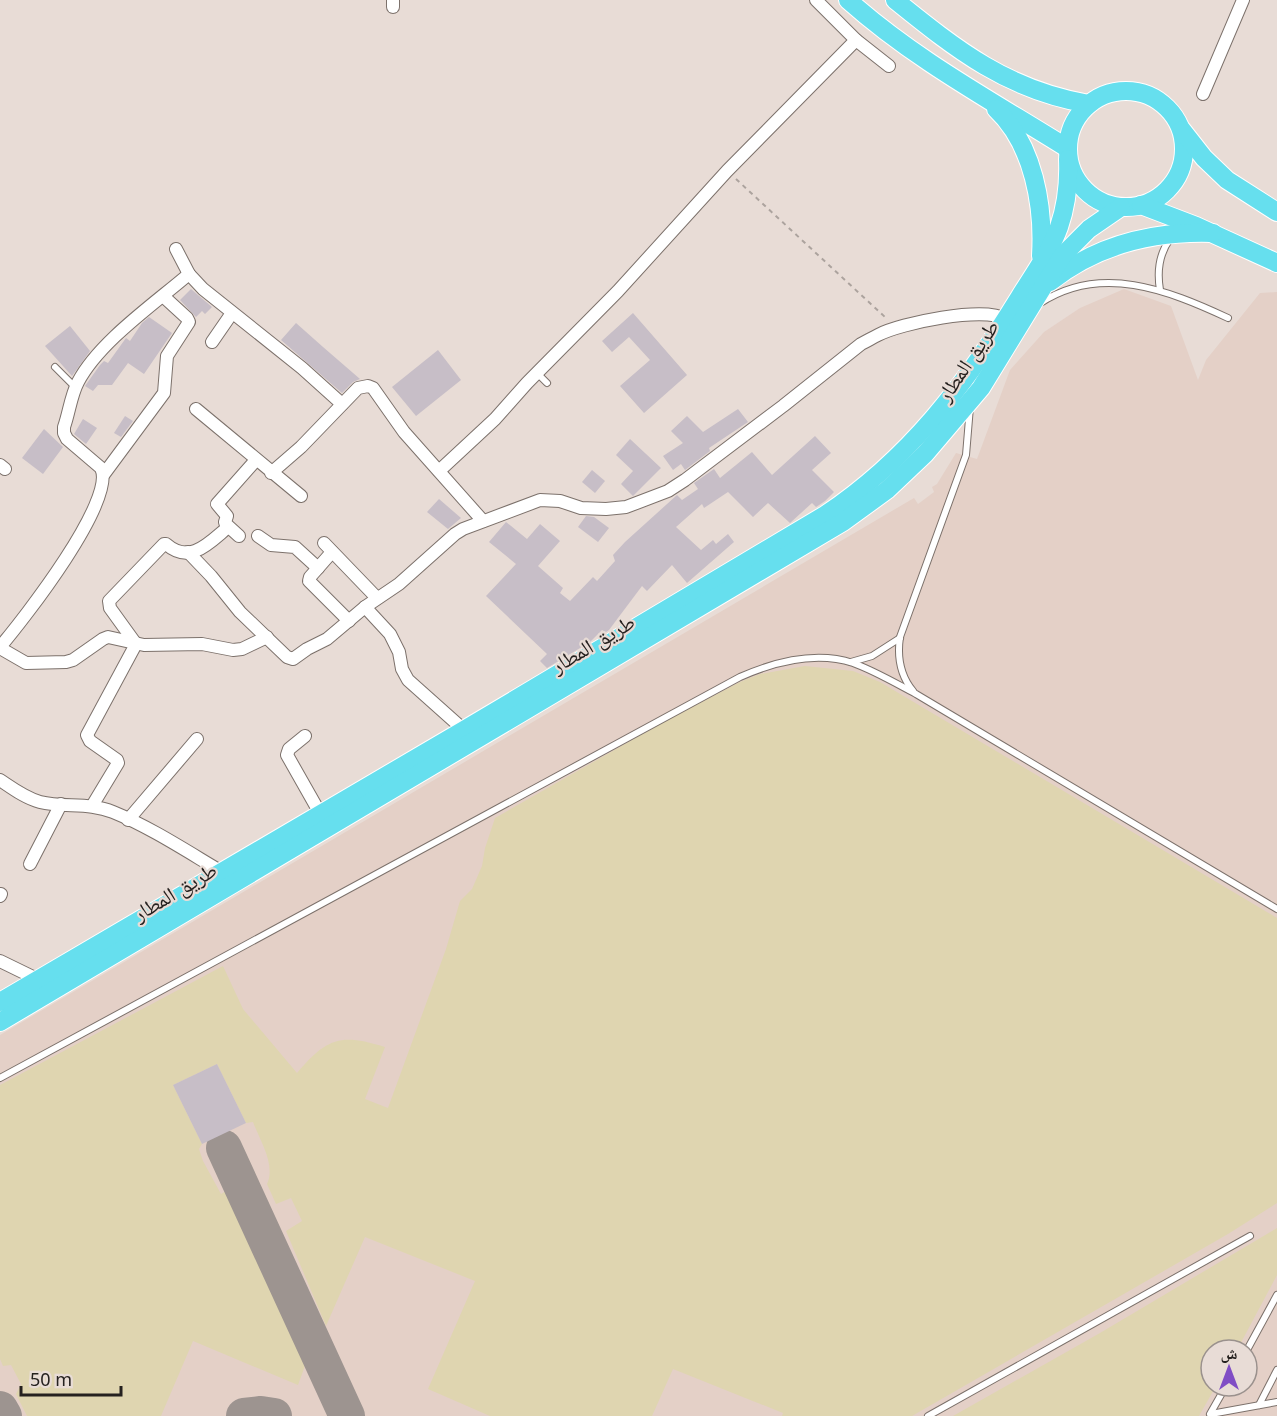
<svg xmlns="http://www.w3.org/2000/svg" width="1277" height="1416" font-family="'Noto Sans','Noto Naskh Arabic',sans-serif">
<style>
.built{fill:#e4d0c7;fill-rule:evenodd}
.sand{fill:#dfd5b0}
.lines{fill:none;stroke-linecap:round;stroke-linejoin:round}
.taxiway{stroke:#9d9490;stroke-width:36}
.building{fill:#c7bec7}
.lane-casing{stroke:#7c716b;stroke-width:8}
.street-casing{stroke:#7c716b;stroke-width:14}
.primary-casing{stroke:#fff;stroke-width:20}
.path{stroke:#aca39e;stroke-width:2;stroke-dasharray:4.5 4.5;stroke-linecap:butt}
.lane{stroke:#fff;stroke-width:6}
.street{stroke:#fff;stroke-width:12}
.primary{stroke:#66dfee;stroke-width:18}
.labels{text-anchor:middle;stroke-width:4.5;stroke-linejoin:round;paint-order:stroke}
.street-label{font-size:21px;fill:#25211f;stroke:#e8dcd6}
</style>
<rect width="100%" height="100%" fill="#e8dcd6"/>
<!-- built -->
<path class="built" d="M1124 289 1171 306 1198 380 1206 360 1260 293 1277 292V1416H0V1035L914 498 918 504 934 492 932 487 937 484 956 453 977 459 1010 370 1044 332 1080 308ZM1211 1350H1247V1386H1211Z"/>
<!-- sand -->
<g class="sand">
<path d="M805 666 853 671 880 682 1277 918V1203L1228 1234 912 1416H782L783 1413 673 1369 652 1416H490L428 1389 475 1281 365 1237 326 1326 286 1231 302 1221 291 1198 276 1204 267 1184C276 1165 260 1141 253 1122L246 1123 217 1064 173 1085 202 1144 199 1149 203 1161 221 1194 228 1190 306 1363 298 1385 193 1341 161 1416H27L16 1394 21 1384 11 1365 3 1366 0 1359V1085L223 966 243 1009 297 1073C327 1038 340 1033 385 1047L365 1099 388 1108 446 949 460 901 472 889 482 866 485 848 495 818 660 724 740 682 760 674Z"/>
<path d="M1277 1228V1275L1237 1350H1211V1386H1216L1199 1416H953L1100 1333Z"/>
</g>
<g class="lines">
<!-- taxiway -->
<g class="taxiway">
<path d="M224 1148 347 1416"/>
<path d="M0 1409 4 1416"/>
<path d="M244 1416 261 1414 274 1416"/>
</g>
</g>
<!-- building -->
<g class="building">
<path d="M191 289 212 307 205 314 202 311 196 317 180 300Z"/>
<path d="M633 313 687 375 644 413 620 386 650 360 629 337 612 352 602 341Z"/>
<path d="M149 317 172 333 144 374 128 363 112 385H98L93 391 85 386 100 365 104 361 108 363 126 338 130 341 142 323Z"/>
<path d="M296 323 323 347 360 379 353 382 342 393 281 340Z"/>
<path d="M70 326 90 351 72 376 45 346Z"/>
<path d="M438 350 461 380 416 416 392 387Z"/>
<path d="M738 409 748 422 709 448 710 451 685 470 681 464 673 470 663 456 683 443 671 431 687 416 703 432Z"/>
<path d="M125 416 133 421 121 437 114 433Z"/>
<path d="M83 419 97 428 86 444 74 434Z"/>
<path d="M44 429 63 447 43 474 22 458Z"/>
<path d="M815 436 831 453 812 470 834 492 825 501 816 507 812 503 790 523 768 503 753 517 728 492 704 508 702 504 676 527 701 550 713 540 716 544 728 534 734 542 687 583 672 565 647 591 642 586 609 630 606 632 602 630 590 642 547 668 540 661 547 654 486 596 516 564 489 542 506 522 527 539 540 524 560 541 538 566 563 588 560 593 570 601 593 577 597 581 615 561 613 555 625 542 677 495 682 500 698 489 694 483 714 469 720 478 752 452 772 475Z"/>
<path d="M630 439 661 468 633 496 621 484 633 471 616 455Z"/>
<path d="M592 470 605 481 595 493 582 482Z"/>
<path d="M439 499 461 518 448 529 427 512Z"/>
<path d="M586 516 594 517 609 528 598 542 578 527Z"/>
<path d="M217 1064 246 1123 202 1144 173 1085Z"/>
</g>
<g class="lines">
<!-- lane casing -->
<g class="lane-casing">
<g id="lane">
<path d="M1160 290C1157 272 1159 254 1170 239"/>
<path d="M1039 304C1100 263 1168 290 1228 318"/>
<path d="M55 367 76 388"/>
<path d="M537 373 547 383"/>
<path d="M851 662 872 656 900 638"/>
<path d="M913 691C900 675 897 657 900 637L966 455 970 407"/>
<path d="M0 1078 740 677C774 662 816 651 853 663 875 671 895 683 916 694L1277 909"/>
<path d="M1247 1350 1277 1295"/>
<path d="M1259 1405 1277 1370"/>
<path d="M1210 1414 1226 1386"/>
<path d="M1211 1414 1277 1402"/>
<path d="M928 1416 1250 1236"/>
</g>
</g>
<!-- street casing -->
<g class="street-casing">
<g id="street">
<path d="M816 0 856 40 889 66"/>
<path d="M393 7V0"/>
<path d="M1203 94 1243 0"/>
<path d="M176 249 189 274 203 289 302 368 342 404"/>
<path d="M212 342 232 313"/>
<path d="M196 409 301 496"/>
<path d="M0 465 5 469"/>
<path d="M439 471 495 419 527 383 618 291 727 171 856 40"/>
<path d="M271 473 301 447 358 388 368 386 373 388 404 432 483 521"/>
<path d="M104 474 164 393 167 356 189 322 187 318 163 296"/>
<path d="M228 526 239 536"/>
<path d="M258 536 271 545 295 547 318 568"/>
<path d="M324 543 377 598"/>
<path d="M188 552 211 576 240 612 287 657 293 659 307 649 327 639 365 607 399 584 455 534 463 529 540 500 560 501 581 508 606 509 626 507 668 491 685 480 783 406 861 344C867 341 872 338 878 335 901 323 983 306 1006 319"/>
<path d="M332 552 310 577 309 581 349 621"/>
<path d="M365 607 390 634 399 652 402 669 408 680 464 730"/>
<path d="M0 647C23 620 117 500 101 468L67 439 64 433V427C69 413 71 395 78 382 99 342 154 304 189 274"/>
<path d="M0 648 26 663 66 662 73 660 103 639 108 637 144 645 202 644 233 650 242 649 267 637"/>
<path d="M305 736 289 749 287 755 321 815"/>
<path d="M0 780C12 788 25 798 40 802 64 808 89 802 113 812 150 827 188 852 222 872"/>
<path d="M92 806 118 763 117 760 90 741 87 735 136 644 110 608 109 601 164 544H166C190 565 209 543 227 528L225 522 227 516 217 504 256 460"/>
<path d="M128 820 197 739"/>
<path d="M30 864 61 804"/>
<path d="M0 896 1 894"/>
<path d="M0 961 39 980"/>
</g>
</g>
<!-- primary casing -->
<g class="primary-casing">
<g id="primary">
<path d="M848 0C914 59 992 101 1067 148"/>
<path d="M895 0C957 50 1007 90 1089 104"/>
<circle cx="1126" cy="149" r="58"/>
<path d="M996 109C1034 145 1044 207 1041 256"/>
<path d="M1182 130 1204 158 1227 180 1277 212"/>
<path d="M1141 205 1196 226 1277 263"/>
<path d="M1050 282C1098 244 1153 231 1213 233"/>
<path d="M0 1002 464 730 825 515C909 459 966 384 1019 298 1033 275 1050 252 1059 227 1067 204 1069 182 1068 159"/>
<path d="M0 1022 843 522 887 490 925 454 981 388 1062 256 1089 229 1121 207"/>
</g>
</g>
<!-- path -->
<path class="path" d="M736 179 886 318"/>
<!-- lane -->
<use href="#lane" class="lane"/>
<!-- street -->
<use href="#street" class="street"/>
<!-- primary -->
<use href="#primary" class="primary"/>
</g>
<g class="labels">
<!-- street labels -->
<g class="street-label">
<text transform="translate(968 361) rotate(-56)" y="7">طريق المطار</text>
<text transform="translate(593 644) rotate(-31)" y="7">طريق المطار</text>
<text transform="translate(175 892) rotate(-31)" y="7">طريق المطار</text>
</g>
</g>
<!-- north arrow -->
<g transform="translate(1229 1368)"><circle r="28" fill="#e8dcd6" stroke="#9a918d" stroke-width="1.5"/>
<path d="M0-4.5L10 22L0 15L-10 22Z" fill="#804dc5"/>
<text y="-9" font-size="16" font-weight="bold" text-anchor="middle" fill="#25211f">ش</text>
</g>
<!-- scale -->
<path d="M21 1386v9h100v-9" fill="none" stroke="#25211f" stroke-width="3"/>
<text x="30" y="1386" font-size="18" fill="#25211f" stroke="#e8dcd6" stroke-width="4.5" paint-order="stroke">50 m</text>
</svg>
